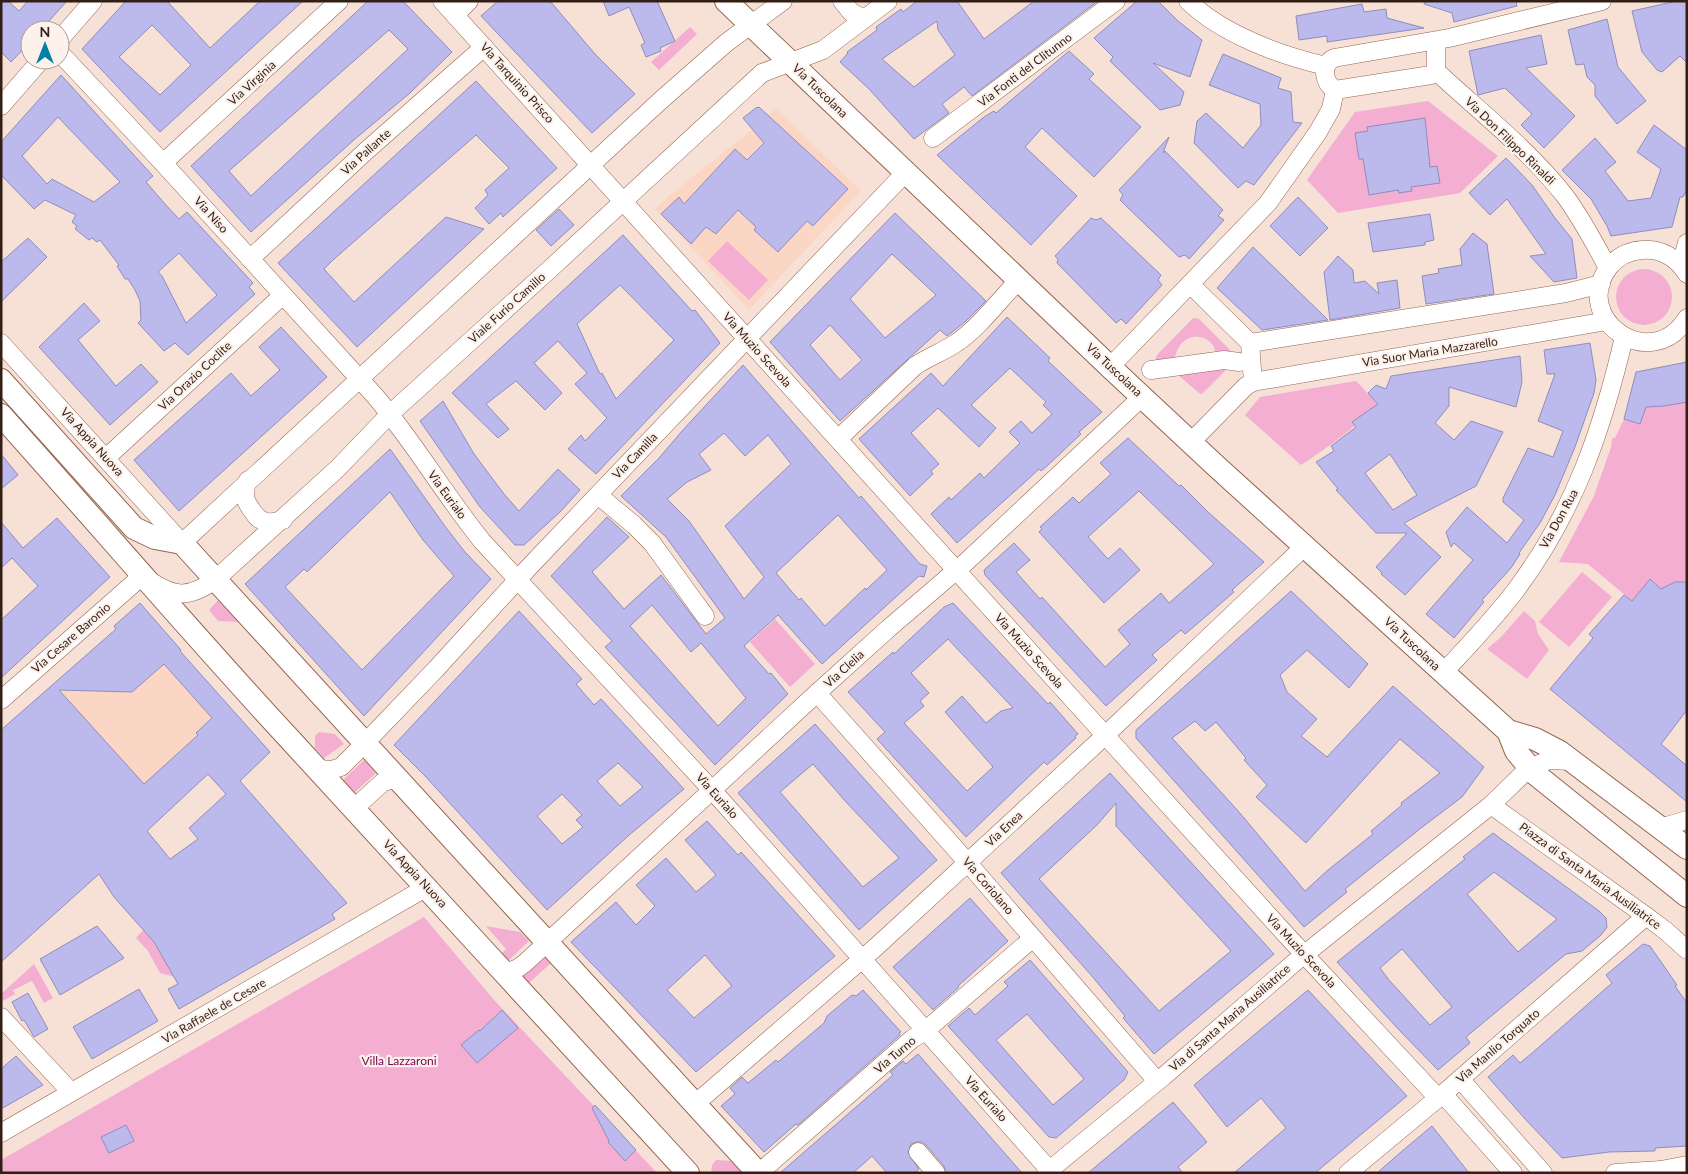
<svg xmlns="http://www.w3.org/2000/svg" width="1688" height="1174" font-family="Lato,sans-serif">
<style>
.built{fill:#fbd6c4}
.green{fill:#f3aed1}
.building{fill:#bcb9ec;stroke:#8f8dbd;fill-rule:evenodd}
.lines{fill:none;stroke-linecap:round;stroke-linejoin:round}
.minor-casing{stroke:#95654e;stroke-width:19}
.major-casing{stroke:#95654e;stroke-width:24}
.minor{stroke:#fff;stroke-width:18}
.major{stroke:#fff;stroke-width:22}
.labels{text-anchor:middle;stroke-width:4.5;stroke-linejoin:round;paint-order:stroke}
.street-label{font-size:12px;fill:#321e14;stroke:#fcf1eb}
.park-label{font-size:12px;fill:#780152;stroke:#fcf1eb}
</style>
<rect width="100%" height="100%" fill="#f7e1d6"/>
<!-- built -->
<g class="built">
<path d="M776 108 861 191 749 310 655 209 671 194 748 133Z"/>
<path d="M140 603 190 663 270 752 226 794 207 775 1 962V730L116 629 114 626Z"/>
</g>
<!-- green -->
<g class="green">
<path d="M690 27 697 34 659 70 651 62Z"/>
<path d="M1428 101 1498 156 1460 193 1338 213 1307 180 1355 112Z"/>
<path d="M727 241 768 280 749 300 708 261Z"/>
<circle cx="1644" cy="297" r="28"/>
<path d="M1193 318 1199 319 1230 350 1229 352 1216 354C1212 329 1176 331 1175 361H1156V357L1157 355Z"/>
<path d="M1225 368V371L1202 394 1199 393 1177 374Z"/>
<path d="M1356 381 1378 404C1353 429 1330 446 1301 465L1245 415 1260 397Z"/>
<path d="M1687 402V583L1675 582 1662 590 1650 579 1632 601 1588 564 1559 562 1594 496 1611 447 1612 438H1615L1624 419 1639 424 1646 407 1664 406Z"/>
<path d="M1582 572 1612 597 1569 647 1539 622Z"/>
<path d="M220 598 243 622 218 621 209 610Z"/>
<path d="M1524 611 1535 621 1538 634 1549 650 1527 679 1487 649 1501 637Z"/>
<path d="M775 619 815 664 790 687 750 642Z"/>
<path d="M319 732 335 734 344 744 324 758 315 748V736Z"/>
<path d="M364 760 376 773 353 794 341 782Z"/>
<path d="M424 917 494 1000 657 1173H1V1160Z"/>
<path d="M486 926 520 932 529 941 509 960H506L501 954 506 949Z"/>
<path d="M144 929 154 942 175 977 160 973 148 951 136 938Z"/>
<path d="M543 954 551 963 529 983 521 974Z"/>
<path d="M34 964 53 998 44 1003 32 981 13 990 15 994 1 1002V994Z"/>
<path d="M716 1160 734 1161 742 1169 739 1173H711L712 1165Z"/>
</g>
<!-- building -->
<g class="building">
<path d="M1 1H8L19 11 28 1H67L41 30H30V42L11 62 1 52Z"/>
<path d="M126 1H167L210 48 260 1H303L160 132 82 49ZM152 25 191 65 160 95 119 57Z"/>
<path d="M368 1H403L452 52 410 93 355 139 251 232 191 166ZM389 30 408 49 251 196 229 171Z"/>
<path d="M498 1H550L595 54 635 94 592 133 481 16Z"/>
<path d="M603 1H657L675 41 660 48 661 51 646 57 641 45 645 43 629 7 609 16Z"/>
<path d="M917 1H957L984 39 1034 1H1098L972 96 964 87 942 104 949 113 914 139 869 89 840 62 848 53 847 52 877 30 876 27 901 9 903 12ZM937 21 938 30 955 55 914 87 882 59Z"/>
<path d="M1137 1H1158L1178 21 1202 40 1190 77 1153 63 1184 92 1180 105 1160 110 1110 61 1113 57 1094 38Z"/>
<path d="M1425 1H1516L1517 6 1454 22 1452 13 1424 4Z"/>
<path d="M1677 1H1687V63L1680 56 1662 72 1657 70 1642 52 1632 11Z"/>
<path d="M1362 4 1364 12 1386 9 1387 18 1424 28 1327 42V36L1299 40 1296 16Z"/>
<path d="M1607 19 1618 67 1646 101 1617 124 1595 96V85L1587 77 1584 64 1576 65 1568 30Z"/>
<path d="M1541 35 1547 64 1526 68 1575 116 1544 148 1521 125 1532 114 1505 88 1478 95 1469 51Z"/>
<path d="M1069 51 1094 74 1089 79 1141 127 1094 177 1042 128 1025 147 1077 196 1031 245 937 155 984 117 994 111 996 113Z"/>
<path d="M1223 54 1281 78 1278 88 1291 92 1293 122 1302 123 1254 185 1246 181 1238 188 1194 143 1197 121 1206 113 1243 148 1261 125 1260 104 1209 85Z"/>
<path d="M61 75 153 176 146 182 165 204 179 219 187 212 253 283 249 287 255 294 188 355 175 343 164 351 138 323 141 320 140 301 135 290 128 279H125L117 266 119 265 100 240 97 242 92 238 89 240 75 229 77 226 72 222 76 215 45 200 34 209 1 175V142ZM58 117 120 182 94 202 52 179 47 184 22 156ZM179 253 217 295 186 323 162 276 158 272Z"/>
<path d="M476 81 557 168 503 217 501 213 489 224 475 208 488 195 485 190 509 168 476 135 333 260 324 269 354 302 446 217 484 229 357 347 278 263Z"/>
<path d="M757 107 758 108 759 107 848 189 813 226 807 221 778 252 754 230 756 227 738 210 716 234 706 227 691 244 661 214 679 197 684 204 735 149 747 160 764 143 743 118Z"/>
<path d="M1425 118 1430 167 1437 166 1440 183 1411 187 1412 191 1399 193 1398 190 1369 195 1363 159H1359L1355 133 1368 131 1367 127Z"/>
<path d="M1654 125 1687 150V189L1683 197H1680L1672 227 1611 236 1607 226 1591 199 1562 170 1595 138 1616 162 1605 171 1628 201 1651 198 1661 169 1637 152Z"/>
<path d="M1169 137 1163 153 1165 151 1223 210 1218 216 1224 220 1189 259 1185 255 1179 257 1120 200 1123 195 1119 190Z"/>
<path d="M1506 158 1532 185 1555 218 1572 239 1577 278 1554 282 1530 256 1546 254 1507 199 1490 215 1469 193Z"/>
<path d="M1298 197 1328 228 1300 256 1270 226Z"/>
<path d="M559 209 574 225 551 246 536 230Z"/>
<path d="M895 213 986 301 965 322 947 336 940 330 840 421 770 342ZM892 254 936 295 885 338 850 299ZM830 325 862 360 840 380 810 345Z"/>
<path d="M1430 214 1434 240 1425 242V245L1373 252 1368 223Z"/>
<path d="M1091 218 1096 220 1101 218 1161 275 1158 280 1162 285 1126 324 1121 319 1116 323 1057 263 1058 259 1055 256Z"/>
<path d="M1473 233 1487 244 1494 294 1426 304 1422 276 1439 273 1438 269 1462 265 1460 249Z"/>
<path d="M623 235 692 311 695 310 720 343 596 474 568 449 581 435 585 441 607 418 575 384 587 373 558 341 534 363 562 393 545 410 516 381 486 404 509 429 498 438 452 393ZM620 285 674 340 616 399 602 373 600 374 577 324Z"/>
<path d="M28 238 47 257 1 302V262Z"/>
<path d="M1253 247 1328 320 1262 330 1217 288Z"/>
<path d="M1338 256 1353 270 1354 283 1365 281 1379 294 1377 283 1397 280 1400 308 1330 320 1324 272Z"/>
<path d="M84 303 100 321 78 340 116 386 141 364 158 382 110 425 39 347Z"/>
<path d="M1007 317 1050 358 1048 361 1102 412 1079 432 1081 434 1047 466 1041 471 1039 469 1025 482 957 543 931 514 949 497 951 500 980 473 984 478 1020 443 1009 432 1021 421 1032 433 1052 414 1043 405 1046 402 1010 368 971 405 996 428 979 447 938 408 911 433 939 464 931 471 933 474 910 496 859 439 931 373 943 386Z"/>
<path d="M281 327 327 377 179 511 134 460 231 373 251 396 280 370 259 347Z"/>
<path d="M1590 343 1596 380 1594 393 1575 447 1555 495 1540 523 1519 553 1520 554 1511 568 1482 600 1484 602 1454 638 1426 614 1473 560 1454 543 1451 547 1446 532 1467 507 1507 543 1524 520 1503 502V498L1528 448 1553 457 1563 431 1538 421 1555 374H1547L1544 350Z"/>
<path d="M1520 356 1522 382 1516 407 1449 387V406L1435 423 1454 440 1471 421 1503 432 1476 486 1404 523 1441 557 1405 595 1381 574 1382 573 1376 567 1407 533H1376L1336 490 1338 489 1316 462 1334 451 1331 446 1356 427 1352 422 1378 404 1368 393 1376 385 1386 389 1391 376ZM1390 454 1417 495 1393 510 1365 473Z"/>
<path d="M1687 362V402L1664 406 1646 407 1640 424 1624 419 1636 372Z"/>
<path d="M743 365 859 498 861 496 920 564 927 566 924 577 919 576 822 664 778 615 744 646 769 674 771 673 788 694 715 765 605 647 612 641 551 576 607 517 629 537 592 572 624 609 661 575 706 634 725 618 666 537 621 496 659 458 682 431ZM724 433 745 456 768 435 791 464 725 526 764 577 744 599 689 521 667 499 687 482 711 470 699 454ZM838 515 887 570 866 590 865 588 825 626 801 598 799 600 776 573ZM652 605 691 652 701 643 746 698 718 726 630 626Z"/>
<path d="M443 401 474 454 504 494 519 511 558 469 580 490 561 511 524 545H515L480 507 420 421Z"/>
<path d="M1128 438 1179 486 1181 485 1208 512 1264 562 1232 590 1234 592 1190 630 1185 634 1181 630 1152 655 1157 660 1106 706 985 575 984 570 1014 543 1030 560 1016 572 1040 599 1042 597 1105 667 1130 644 1118 630 1161 593 1169 603 1214 564 1139 491 1088 537 1108 559 1120 548 1140 570 1104 603 1039 532 1042 529 1040 527 1073 497 1079 503 1111 474 1100 463Z"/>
<path d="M390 449 447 529 465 552 491 579 364 716 245 584ZM390 492 423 540 454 576 362 670 285 587 304 569 307 572Z"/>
<path d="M1 454 18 475 1 489Z"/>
<path d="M57 518 110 577 1 678V620L38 586 12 558 1 568V522L23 548Z"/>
<path d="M1650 579 1661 589 1675 582H1687V710L1661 744 1687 766V802L1550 689 1593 638 1589 634 1624 595 1632 601Z"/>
<path d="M1291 591 1368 664 1349 688 1307 650 1280 675 1287 692 1317 719 1301 736 1327 757 1393 686 1484 767 1462 797 1421 828 1345 889 1347 892 1304 927 1136 738V730ZM1195 721 1205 731 1216 722 1246 758 1244 760 1267 785 1256 797 1306 843 1400 739 1440 773 1401 803 1402 805 1371 831 1373 834 1328 870 1305 891 1239 812 1172 738Z"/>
<path d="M140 603 181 650 180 651 270 752 240 781 347 903 332 914 335 919 179 1009 168 989 178 984 154 942 114 897 99 874 1 962V730L116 629 114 626ZM164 664 212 718 196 733 198 735 144 784 59 690 132 692ZM208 774 226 794 189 828 198 839 170 859 147 831Z"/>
<path d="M953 603 1048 704 1050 702 1078 734 1075 736 1076 738 1047 765 1044 762 966 837 877 739 885 732 848 692 893 652 894 654 944 607ZM948 639 1013 708 1001 711 986 723 962 696 945 712 993 767 967 791 904 723 924 706 920 701 929 693 911 673Z"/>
<path d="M519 611 582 679 576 684 594 705 601 699 684 789 628 836 547 910 426 777 394 745ZM618 763 643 787 620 806 597 781ZM562 794 582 815 576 820 583 827 562 844 537 816Z"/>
<path d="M815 724 937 860 859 930 738 793ZM813 764 846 802 899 858 863 887 780 792Z"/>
<path d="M1110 773 1274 954 1154 1054 1123 1018 1125 1016 1091 975 1001 873ZM1116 803V826L1231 951 1159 1011 1039 879 1097 825Z"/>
<path d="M707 821 738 855 741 852 835 956 696 1072 571 942 616 902 636 925 655 906 636 885 666 858 696 892 707 883 716 875 685 840ZM705 955 732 986 694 1018 667 990Z"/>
<path d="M1493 833 1599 911 1606 918 1607 927 1601 935 1582 951 1566 954 1466 1037 1470 1043 1438 1070 1399 1030 1337 962 1465 859 1463 857ZM1494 872 1557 919 1518 952 1467 894ZM1402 949 1452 1007 1430 1025 1389 980 1380 968Z"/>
<path d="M970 898 1008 941 958 986 959 987 933 1010 893 967Z"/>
<path d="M97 926 124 958 60 995 40 959Z"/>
<path d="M1643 944 1650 946 1677 985 1675 986 1687 1003V1146L1655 1148V1151L1609 1152 1562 1158 1526 1120 1488 1077 1513 1055 1520 1063 1531 1054 1612 983 1606 975Z"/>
<path d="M1030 960 1128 1072 1124 1080 1056 1138 1049 1137 948 1026 969 1008 975 1015 1008 986 1004 982ZM1027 1014 1084 1079 1053 1105 996 1040Z"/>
<path d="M139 989 158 1021 92 1059 73 1027Z"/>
<path d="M863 990 901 1032 899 1033 900 1035 798 1125 796 1124 764 1152 721 1106 735 1094 730 1088 742 1077 748 1083 776 1060 778 1062 824 1023 827 1016 852 995 856 996Z"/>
<path d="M1308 990 1407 1096 1315 1173H1234L1286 1128 1261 1098 1227 1127 1194 1085Z"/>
<path d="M28 993 48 1029 34 1037 24 1020 22 1021 12 1002Z"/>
<path d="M502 1010 518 1028 477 1063 461 1045 479 1030 480 1031Z"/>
<path d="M918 1054 1022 1173H946L944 1166 926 1145 922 1142H917L911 1144 908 1153 919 1169 915 1173H887L872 1156 853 1173H780L893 1075 890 1072 903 1061 906 1064Z"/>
<path d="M16 1056 43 1085 1 1109V1069Z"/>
<path d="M1173 1102 1207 1142 1178 1167 1183 1173H1088Z"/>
<path d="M595 1105 636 1150 625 1161 608 1142 609 1141 592 1108Z"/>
<path d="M126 1125 134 1141 109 1153 101 1137Z"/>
<path d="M1432 1126 1469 1173H1377L1401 1152Z"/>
</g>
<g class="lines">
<!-- minor casing -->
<g class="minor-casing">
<g id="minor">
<path d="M442 1 1105 735 1289 938 1438 1098"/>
<path d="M842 1 851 12 864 19"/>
<path d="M1188 1C1222 34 1279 55 1326 66"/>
<path d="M455 15 469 1"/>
<path d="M60 39 93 1"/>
<path d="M1436 41V71L1431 75 1335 90C1324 83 1320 65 1334 58L1449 38 1602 1"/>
<path d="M60 53 163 163 375 396C414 442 444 494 482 541L721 800 1052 1173"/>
<path d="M1436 71C1479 111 1528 149 1565 196 1582 219 1595 244 1608 268"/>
<path d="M1 106 41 60"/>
<path d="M933 138 1116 1"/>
<path d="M163 163 339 1"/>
<path d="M250 259 366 151 484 47"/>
<path d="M1681 265 1687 243"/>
<path d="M1687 274C1677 258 1661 248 1642 250 1629 251 1617 257 1609 267 1570 318 1651 376 1687 318"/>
<path d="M1190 284 1250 343 1253 382 1246 386 1191 442"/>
<path d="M1 343 182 543 660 101 726 43 783 1"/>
<path d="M1250 343 1566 293 1601 284"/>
<path d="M1110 367 1268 203 1318 132 1331 109 1335 90"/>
<path d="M1151 370 1224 360 1239 362"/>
<path d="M1253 382 1607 321"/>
<path d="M838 439 915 366C928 357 943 352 956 343 978 329 1000 299 1019 280"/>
<path d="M106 458 283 295"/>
<path d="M248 480C242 494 245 502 254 513 257 518 261 521 267 522 272 523 278 521 283 520"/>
<path d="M598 495 634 525 652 543 705 616"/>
<path d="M1443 673C1468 646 1494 619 1516 590 1574 512 1602 431 1624 337"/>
<path d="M817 693 968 863 1157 1081"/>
<path d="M1 700 142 576C172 595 185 602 216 579L337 469 390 414 550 269 762 73 823 50 888 1"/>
<path d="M317 769 331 770 341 767 365 743 436 669 531 565 906 172"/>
<path d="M1491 805 1646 916 1666 931 1687 950"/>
<path d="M359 815V807L361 802 383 782 390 780H399"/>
<path d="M1660 828 1687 820"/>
<path d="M506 973 518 968 525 963 817 693 889 628 966 562 1142 397"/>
<path d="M1 1017 71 1092"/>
<path d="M1460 1079 1543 1173"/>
<path d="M1443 1094 1513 1173"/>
<path d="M695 1104 876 947 1097 743 1305 546"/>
<path d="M1 1133 427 887"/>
<path d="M918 1152 936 1173"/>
<path d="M759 1173 912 1039 925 1031 1033 938"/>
<path d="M1046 1173 1164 1076 1295 962 1491 805 1529 768 1549 760 1573 761"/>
<path d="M1348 1173 1443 1094 1646 916"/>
<path d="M1615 1173 1661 1170 1687 1165"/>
</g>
</g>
<!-- major casing -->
<g class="major-casing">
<g id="major">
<path d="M726 1 1110 367 1216 466 1508 731 1535 739 1560 752 1687 848"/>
<path d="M1 380 134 528 155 538 182 543 758 1173"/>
<path d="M1 415C96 521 188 629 285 734 419 881 554 1026 688 1173"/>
<path d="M1508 731 1516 751 1534 773 1687 896"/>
</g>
</g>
<!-- minor -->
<use href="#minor" class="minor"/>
<!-- major -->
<use href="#major" class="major"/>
</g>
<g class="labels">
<!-- street labels -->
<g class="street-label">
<text transform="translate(1025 70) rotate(-37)" y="4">Via Fonti del Clitunno</text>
<text transform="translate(252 83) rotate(-42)" y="4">Via Virginia</text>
<text transform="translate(517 83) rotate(48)" y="4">Via Tarquinio Prisco</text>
<text transform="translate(820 91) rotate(44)" y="4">Via Tuscolana</text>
<text transform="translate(1510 141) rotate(44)" y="4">Via Don Filippo Rinaldi</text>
<text transform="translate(366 152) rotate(-42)" y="4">Via Pallante</text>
<text transform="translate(211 215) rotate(48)" y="4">Via Niso</text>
<text transform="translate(507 308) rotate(-42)" y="4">Viale Furio Camillo</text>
<text transform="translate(757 350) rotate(48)" y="4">Via Muzio Scevola</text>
<text transform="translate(1430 352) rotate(-9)" y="4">Via Suor Maria Mazzarello</text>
<text transform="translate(1114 370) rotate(43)" y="4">Via Tuscolana</text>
<text transform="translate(195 376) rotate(-43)" y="4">Via Orazio Coclite</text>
<text transform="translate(92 442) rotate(48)" y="4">Via Appia Nuova</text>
<text transform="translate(635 456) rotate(-46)" y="4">Via Camilla</text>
<text transform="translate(447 495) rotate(54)" y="4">Via Eurialo</text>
<text transform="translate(1559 519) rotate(-61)" y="4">Via Don Rua</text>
<text transform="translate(71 638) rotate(-41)" y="4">Via Cesare Baronio</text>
<text transform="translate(1412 644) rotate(43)" y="4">Via Tuscolana</text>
<text transform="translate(1029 651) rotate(48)" y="4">Via Muzio Scevola</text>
<text transform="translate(844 669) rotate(-42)" y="4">Via Clelia</text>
<text transform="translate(717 796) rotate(48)" y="4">Via Eurialo</text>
<text transform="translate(1004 829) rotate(-43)" y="4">Via Enea</text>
<text transform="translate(415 874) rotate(47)" y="4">Via Appia Nuova</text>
<text transform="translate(1590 876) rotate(36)" y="4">Piazza di Santa Maria Ausiliatrice</text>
<text transform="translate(988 886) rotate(49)" y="4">Via Coriolano</text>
<text transform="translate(1301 951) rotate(47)" y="4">Via Muzio Scevola</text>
<text transform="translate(214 1011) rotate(-30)" y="4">Via Raffaele de Cesare</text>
<text transform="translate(1230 1018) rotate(-41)" y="4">Via di Santa Maria Ausiliatrice</text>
<text transform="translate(1498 1046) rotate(-41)" y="4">Via Manlio Torquato</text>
<text transform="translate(895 1055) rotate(-40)" y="4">Via Turno</text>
<text transform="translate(986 1099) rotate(48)" y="4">Via Eurialo</text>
</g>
<!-- park labels -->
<g class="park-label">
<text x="399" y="1065">Villa Lazzaroni</text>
</g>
</g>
<!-- border -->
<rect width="1688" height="1174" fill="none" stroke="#321e14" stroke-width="5"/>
<!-- north arrow -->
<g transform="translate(45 45)"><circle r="24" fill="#fcf1eb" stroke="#ab9d95"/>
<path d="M0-4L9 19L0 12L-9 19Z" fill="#0281a6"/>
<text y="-8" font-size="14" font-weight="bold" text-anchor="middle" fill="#321e14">N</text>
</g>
</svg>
